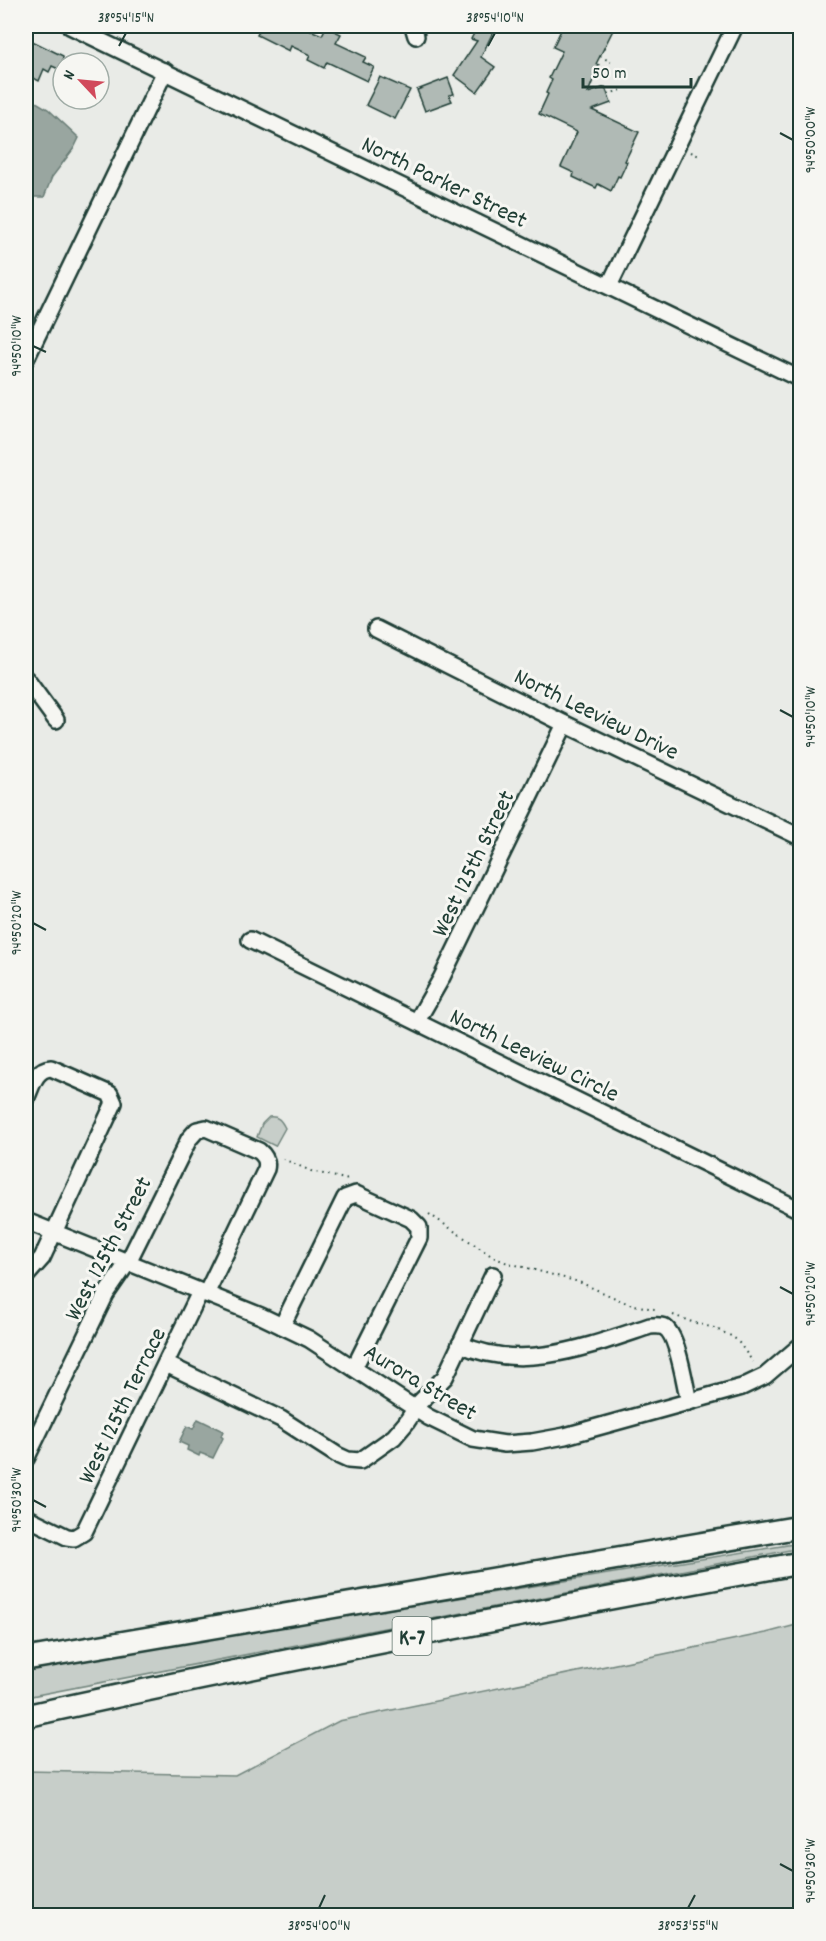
<svg xmlns="http://www.w3.org/2000/svg" width="826" height="1941" font-family="Dekko,sans-serif">
<style>
.green{fill:#c7cec9;stroke:#73867e;stroke-width:1.5}
.water{fill:#99a6a0;stroke:#687c75;stroke-width:1.5}
.building{fill:#b0bab5;stroke:#1f3d34;stroke-width:1.5}
.lines{fill:none;stroke-linecap:round;stroke-linejoin:round}
.minor-casing{stroke:#1f3d34;stroke-width:20}
.highway-casing{stroke:#1f3d34;stroke-width:26}
.path{stroke:#1f3d34;stroke-width:2;stroke-dasharray:1.5 4.5;stroke-linecap:butt}
.minor{stroke:#f6f6f2;stroke-width:15}
.highway{stroke:#f6f6f2;stroke-width:21}
.ticks{fill:none;stroke:#1f3d34;stroke-width:2}
.labels{text-anchor:middle;stroke-width:6;stroke-linejoin:round;paint-order:stroke}
.shield{fill:#f6f6f2;stroke:#60746d;stroke-width:1.5}
.shield-label{font-size:22px;font-weight:bold;fill:#1f3d34}
.street-label{font-size:24px;fill:#1f3d34;stroke:#f6f6f2}
.neatline{fill:none;stroke:#1f3d34;stroke-width:2}
.ticks-label{font-size:15px;text-anchor:middle;fill:#1f3d34}
</style>
<rect width="100%" height="100%" fill="#e9ebe7"/>
<filter id="ink" filterUnits="userSpaceOnUse"><feTurbulence type="fractalNoise" baseFrequency=".0167" numOctaves="2"/><feDisplacementMap in="SourceGraphic" scale="12" xChannelSelector="R" yChannelSelector="G"/><feConvolveMatrix kernelMatrix="1 2 1 2 8 2 1 2 1" color-interpolation-filters="sRGB"/></filter>
<g filter="url(#ink)">
<!-- green -->
<g class="green">
<path d="M269 1117C278 1116 281 1120 285 1128L275 1146 257 1137 262 1124Z"/>
<path d="M800 1543V1548L26 1697V1670L335 1618Z"/>
<path d="M800 1624V1915H26V1771L235 1775 339 1721 766 1633Z"/>
</g>
<!-- water -->
<g class="water">
<path d="M26 96 48 109 79 138 74 148 52 177 44 197H26Z"/>
<path d="M198 1419 223 1431 221 1436 223 1438 213 1458 200 1453 199 1456 187 1450 188 1446 179 1442 187 1426 193 1429Z"/>
</g>
<!-- building -->
<g class="building">
<path d="M262 26H301L322 35 326 27 341 34 336 43 366 57 363 62 374 67 367 81 327 62 324 68 308 60 310 55 291 46 289 51 257 35Z"/>
<path d="M478 26H496L481 57 495 67 477 92 454 75 477 41 471 39Z"/>
<path d="M563 26H615L596 64 599 65 588 93 605 87 611 103 592 110 639 132 625 161 627 162 620 177 618 176 611 191 598 184 596 188 573 177 574 173 561 167 577 132 539 114 548 94 546 93 552 80 549 78 562 51 553 47Z"/>
<path d="M26 38 63 56V71L52 66 49 72 44 69 39 81 26 74Z"/>
<path d="M380 77 410 90 395 119 366 105Z"/>
<path d="M448 78 454 94 449 95 452 101 425 111 417 90Z"/>
</g>
<g class="lines">
<!-- minor casing -->
<g class="minor-casing">
<g id="minor">
<path d="M70 26 800 379"/>
<path d="M413 26 416 36"/>
<path d="M609 286 735 26"/>
<path d="M26 359 165 71"/>
<path d="M376 629 565 724 800 837"/>
<path d="M26 679 56 720"/>
<path d="M250 940 800 1210"/>
<path d="M417 1021 441 979 565 724"/>
<path d="M26 1099C32 1086 35 1069 51 1068L110 1094 114 1103 42 1258 26 1276"/>
<path d="M26 1221 261 1316 309 1339 428 1417 473 1439 505 1444 532 1442 565 1436 742 1387 765 1376 800 1346"/>
<path d="M282 1326 345 1198 356 1194 411 1219 419 1227V1238L354 1368"/>
<path d="M460 1344C522 1373 589 1346 650 1326 655 1326 660 1325 664 1327 678 1334 685 1386 689 1402"/>
<path d="M166 1364 281 1419 337 1455 348 1460 360 1461 394 1437 406 1423 420 1402 445 1377 493 1275"/>
<path d="M26 1459 106 1294 128 1262 189 1139 197 1130 206 1128 259 1151C265 1156 268 1161 266 1169L206 1294"/>
<path d="M26 1517 67 1537 74 1538 84 1532 200 1292"/>
</g>
</g>
<!-- highway casing -->
<g class="highway-casing">
<g id="highway">
<path d="M26 1659 800 1527"/>
<path d="M26 1716C283 1659 542 1610 800 1563"/>
</g>
</g>
<!-- path -->
<g class="path">
<path d="M600 56 611 62"/>
<path d="M608 94 625 89"/>
<path d="M691 152 701 157"/>
<path d="M283 1159 311 1171 349 1180"/>
<path d="M429 1214 493 1257 505 1262 579 1282 629 1304 659 1310"/>
<path d="M673 1315 692 1322 714 1328 731 1336 737 1340 753 1362"/>
</g>
<!-- minor -->
<use href="#minor" class="minor"/>
<!-- highway -->
<use href="#highway" class="highway"/>
</g>
</g>
<!-- ticks -->
<path class="ticks" d="M119 46 126 33M488 46 495 33M780 133 793 140M33 346 46 352M780 710 793 717M33 923 46 930M780 1287 793 1294M33 1500 46 1507M780 1864 793 1871M319 1908 325 1895M688 1908 695 1895"/>
<g class="labels">
<!-- shield labels -->
<rect class="shield" x="392.5" y="1617" width="39" height="38" rx="4.5"/>
<g class="shield-label">
<text x="412" y="1644">K-7</text>
</g>
<!-- street labels -->
<g class="street-label">
<text transform="translate(445 181) rotate(26)" y="8">North Parker Street</text>
<text transform="translate(597 713) rotate(26)" y="8">North Leeview Drive</text>
<text transform="translate(472 863) rotate(-64)" y="8">West 125th Street</text>
<text transform="translate(535 1054) rotate(26)" y="8">North Leeview Circle</text>
<text transform="translate(107 1248) rotate(-62)" y="8">West 125th Street</text>
<text transform="translate(421 1381) rotate(31)" y="8">Aurora Street</text>
<text transform="translate(121 1405) rotate(-64)" y="8">West 125th Terrace</text>
</g>
</g>
<!-- margin -->
<rect width="826" height="1941" fill="none" stroke="#f6f6f2" stroke-width="66"/>
<!-- north arrow -->
<g transform="translate(81 81) rotate(296)"><circle r="28" fill="#f6f6f2" stroke="#a0aca6" stroke-width="1.5"/>
<path d="M0-4.5L10 22L0 15L-10 22Z" fill="#d1495b"/>
<text y="-9" font-size="16" font-weight="bold" text-anchor="middle" fill="#1f3d34">N</text>
</g>
<!-- scale -->
<path d="M583 78v9h108v-9" fill="none" stroke="#1f3d34" stroke-width="3"/>
<text x="592" y="78" font-size="18" fill="#1f3d34" stroke="#f6f6f2" stroke-width="4.5" paint-order="stroke">50 m</text>
<rect x="33" y="33" width="760" height="1875" class="neatline"/>
<g class="ticks-label">
<text x="126" y="22">38°54'15"N</text>
<text x="495" y="22">38°54'10"N</text>
<text transform="translate(810 140) rotate(-90)" y="5">94°50'00"W</text>
<text transform="translate(16 346) rotate(-90)" y="5">94°50'10"W</text>
<text transform="translate(810 717) rotate(-90)" y="5">94°50'10"W</text>
<text transform="translate(16 923) rotate(-90)" y="5">94°50'20"W</text>
<text transform="translate(810 1294) rotate(-90)" y="5">94°50'20"W</text>
<text transform="translate(16 1500) rotate(-90)" y="5">94°50'30"W</text>
<text transform="translate(810 1871) rotate(-90)" y="5">94°50'30"W</text>
<text x="319" y="1930">38°54'00"N</text>
<text x="688" y="1930">38°53'55"N</text>
</g>
</svg>
